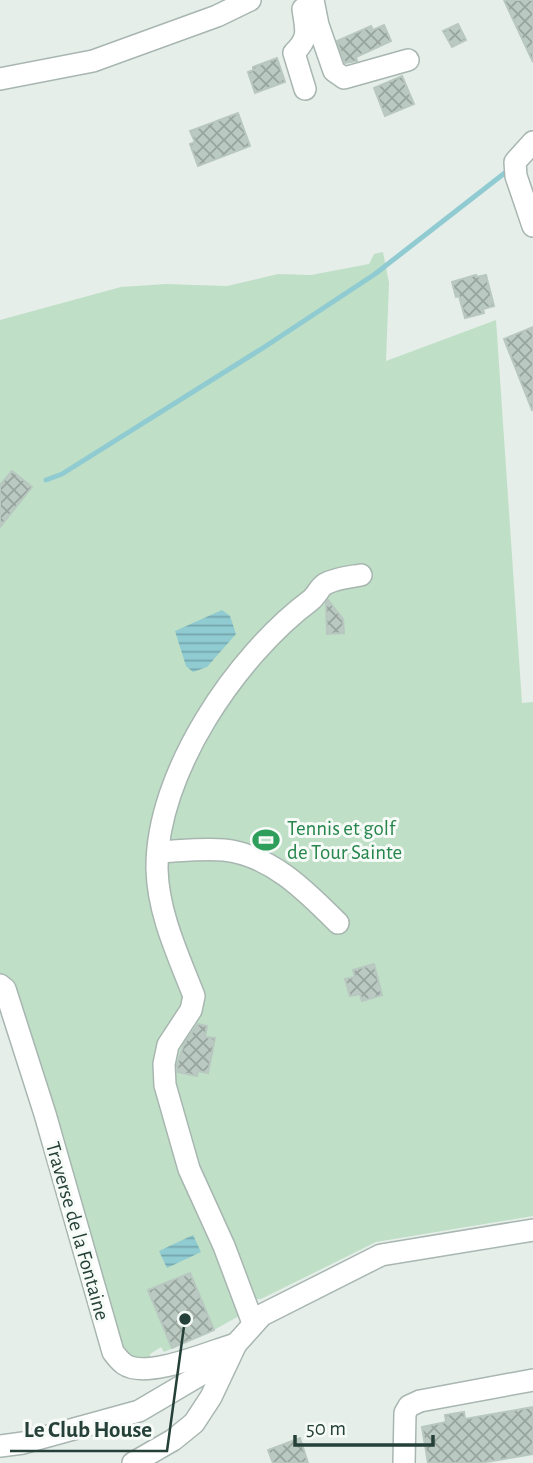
<svg xmlns="http://www.w3.org/2000/svg" width="533" height="1463" font-family="'Alegreya Sans',sans-serif">
<style>
.green{fill:#bfdfc6}
.water{fill:url(#water-rules)}
.lines{fill:none;stroke-linecap:round;stroke-linejoin:round}
.stream{stroke:#90cbd2;stroke-width:5}
.building{fill:url(#building-cross-hatch);stroke:#b8c8c1;stroke-width:2}
.minor-casing{stroke:#a8b6b1;stroke-width:24}
.minor{stroke:#fff;stroke-width:21}
.labels{text-anchor:middle;stroke-width:6;stroke-linejoin:round;paint-order:stroke}
.leisure-label{font-size:21px;fill:#27864d;stroke:#f7fbf8;text-anchor:start}
.street-label{font-size:21px;fill:#254038;stroke:#f7fbf8}
.leader{fill:none;stroke:#254038;stroke-width:2.5}
.callout-dot{fill:#254038;stroke:#f7fbf8;stroke-width:2.5}
.callout-label{font-size:23px;text-anchor:middle;font-weight:bold;fill:#254038;stroke:#f7fbf8;stroke-width:6;stroke-linejoin:round;paint-order:stroke}
</style>
<defs>
<pattern id="water-rules" width="6" height="5" patternUnits="userSpaceOnUse" patternTransform="scale(1.75)"><rect width="6" height="5" fill="#90cbd2"/><path d="M0 2.5h6" fill="none" stroke="#75a6ab"/></pattern>
<pattern id="building-cross-hatch" width="8" height="8" patternUnits="userSpaceOnUse" patternTransform="scale(1.75)"><rect width="8" height="8" fill="#bbc9c3"/><path d="M0 0l8 8M0 8l8-8" fill="none" stroke="#98a59f"/></pattern>
</defs>
<rect width="100%" height="100%" fill="#e6eeea"/>
<!-- green -->
<path class="green" d="M383 252 389 283 386 361 496 320 522 703 533 702V1216L376 1242 261 1299H256L252 1294 239 1316 214 1330 164 1352 161 1347 150 1354V1361L142 1362 116 1350 61 1155 66 1146 57 1116 46 1110 0 977V320L121 287 166 284 227 286 278 274 311 275 369 264 374 254Z"/>
<!-- water -->
<g class="water">
<path d="M222 610 230 616 236 634 207 667 193 672 186 666 175 631Z"/>
<path d="M193 1235 201 1252 167 1268 159 1251Z"/>
</g>
<g class="lines">
<!-- stream -->
<path class="stream" d="M46 480 62 474 266 346 375 274 506 172"/>
</g>
<!-- building -->
<g class="building">
<path d="M504 0H533V62Z"/>
<path d="M458 24 466 40 452 47 443 31Z"/>
<path d="M384 25 391 41 356 57 357 61 345 63 337 41 371 26 373 30Z"/>
<path d="M277 58 285 82 255 93 248 72 253 70V67Z"/>
<path d="M402 76 414 104 385 116 374 88Z"/>
<path d="M238 113 250 146 198 166 190 144 195 142 190 131Z"/>
<path d="M476 275 477 277 486 275 494 306 483 309 484 313 465 318 459 296 456 297 452 282Z"/>
<path d="M533 327V409L532 410 504 339Z"/>
<path d="M12 471 32 487 0 527V485Z"/>
<path d="M328 600 343 619 344 633 327 634 326 603Z"/>
<path d="M374 964 382 995 362 1001 360 994 350 996 345 979 355 977 353 970Z"/>
<path d="M198 1024 207 1026 205 1037 215 1038 208 1073 198 1071 197 1076 178 1072 177 1065 184 1044Z"/>
<path d="M190 1273 214 1330 172 1348 148 1290Z"/>
<path d="M533 1407V1454L480 1463H428L422 1427 446 1422 445 1415 464 1412 465 1419Z"/>
<path d="M300 1438 308 1463H273L268 1450Z"/>
</g>
<g class="lines">
<!-- minor casing -->
<g class="minor-casing">
<g id="minor">
<path d="M313 0 318 25 334 71 344 78 408 60"/>
<path d="M303 9C306 30 310 37 294 53L305 89"/>
<path d="M0 79 93 61 217 16 250 0"/>
<path d="M533 142 515 162 516 176 533 226"/>
<path d="M158 852C180 851 203 848 224 850 271 855 306 891 338 923"/>
<path d="M0 985 5 989 45 1114 113 1352C116 1356 120 1361 124 1364 146 1380 211 1351 236 1344"/>
<path d="M253 1323 224 1246 189 1169 165 1085 164 1064 168 1045 191 1010 194 996C178 955 158 913 157 869 156 773 237 655 311 600 317 595 319 588 325 584 336 578 349 577 361 575"/>
<path d="M0 1446 23 1443 139 1411 229 1358"/>
<path d="M133 1463 173 1440 194 1423 211 1397 236 1344 262 1315 381 1255 533 1230"/>
<path d="M404 1463 405 1413 409 1406 420 1401 533 1380"/>
</g>
</g>
<!-- minor -->
<use href="#minor" class="minor"/>
</g>
<!-- icons -->
<defs>
<g id="stadium-bare" transform="scale(2.1)"><path d="M0-5a6.5 5 0 1 0 0 10a6.5 5 0 1 0 0-10ZM-3.5-1.8h7v3.6h-7Z" fill="#2e9e5b" stroke="#f7fbf8" stroke-width="2.5" paint-order="stroke"/></g>
</defs>
<g fill-rule="evenodd">
<use href="#stadium-bare" x="266" y="840"/>
</g>
<g class="labels">
<!-- leisure labels -->
<g class="leisure-label">
<text x="287" y="835">Tennis et golf<tspan x="287" dy="24">de Tour Sainte</tspan></text>
</g>
<!-- street labels -->
<g class="street-label">
<text transform="translate(78 1231) rotate(74)" y="7">Traverse de la Fontaine</text>
</g>
</g>
<!-- callouts -->
<path class="leader" d="M185 1319L167 1451H10"/>
<circle class="callout-dot" cx="185" cy="1319" r="7"/>
<g class="callout-label">
<text x="88" y="1437">Le Club House</text>
</g>
<!-- scale -->
<path d="M295 1435v10h138v-10" fill="none" stroke="#254038" stroke-width="3.5"/>
<text x="306" y="1435" font-size="21" fill="#254038" stroke="#f7fbf8" stroke-width="5" paint-order="stroke">50 m</text>
</svg>
